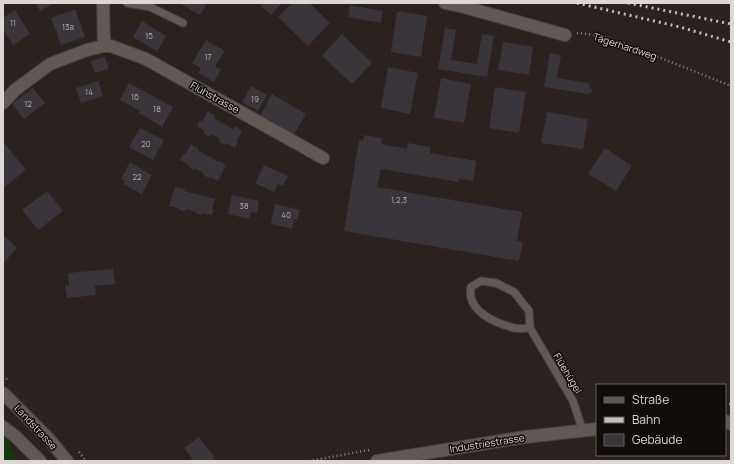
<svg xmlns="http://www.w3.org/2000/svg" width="734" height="464" font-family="Manrope,sans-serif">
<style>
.green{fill:#15390f}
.building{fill:#3a343b}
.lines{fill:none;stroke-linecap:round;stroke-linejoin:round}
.lane-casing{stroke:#47413e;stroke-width:9}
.street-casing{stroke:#47413e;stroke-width:14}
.secondary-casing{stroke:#47413e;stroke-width:14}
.path{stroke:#8c8482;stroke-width:2.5;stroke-dasharray:1 3;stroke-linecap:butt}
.lane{stroke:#625855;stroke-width:7}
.street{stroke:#625855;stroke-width:12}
.secondary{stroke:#625855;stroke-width:12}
.rail{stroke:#c4bebc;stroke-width:3;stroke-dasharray:2 4;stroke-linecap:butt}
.labels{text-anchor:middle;stroke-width:3;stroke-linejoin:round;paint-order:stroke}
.number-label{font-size:8px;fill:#b4aeae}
.street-label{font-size:10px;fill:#dcd6d4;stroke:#110d0b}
</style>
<rect width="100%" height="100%" fill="#2b221f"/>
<!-- green -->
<path class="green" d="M3 430 16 459 15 461H3Z"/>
<!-- building -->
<g class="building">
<path d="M36 3H54L40 11Z"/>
<path d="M179 3H207L200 15Z"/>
<path d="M264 3H282L271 15 261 6Z"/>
<path d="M292 3H309L330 23 308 46 278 17Z"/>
<path d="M350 5 383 11 381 23 348 17Z"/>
<path d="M75 9 85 37 61 45 51 18Z"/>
<path d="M15 10 30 34 13 45 3 29V18Z"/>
<path d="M397 11 427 16 421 57 391 52Z"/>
<path d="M142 21 166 36 157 51 133 37Z"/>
<path d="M445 28 456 30 451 60 477 64 482 34 494 36 487 77 438 69Z"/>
<path d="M342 34 372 63 352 84 322 56Z"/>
<path d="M206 40 225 51 215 66 221 70 214 82 198 73 201 68 192 63Z"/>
<path d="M503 42 533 47 529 75 498 70Z"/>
<path d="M550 53 561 55 557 78 588 83 593 92 588 94 544 87Z"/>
<path d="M105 57 109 69 95 73 91 61Z"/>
<path d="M388 67 418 73 410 114 381 108Z"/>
<path d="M441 78 471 84 464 123 434 118Z"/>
<path d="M98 81 103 96 81 103 76 88Z"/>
<path d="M129 83 173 107 162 127 139 113 140 111 120 100Z"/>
<path d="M251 86 267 95 258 111 242 102Z"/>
<path d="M495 87 526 92 519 133 489 128Z"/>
<path d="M33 88 45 103 24 119 12 104Z"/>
<path d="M272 94 306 114 294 135 260 116Z"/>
<path d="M208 111 215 116 214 118 233 129 235 126 242 131 236 142H238L235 148 226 143 225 145 219 142 220 139 211 134 210 137 203 133 205 131 197 126 200 120 202 122Z"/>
<path d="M547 112 588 119 583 149 541 143Z"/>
<path d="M140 128 164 140 153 160 129 147Z"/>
<path d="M364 135 382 138 381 144 407 149 408 143 430 147V153L476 161 473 181 459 179V182L381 169 377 187 522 212 517 241 523 242 519 261 344 231 359 140 363 141Z"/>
<path d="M5 144 26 170 3 188V146Z"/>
<path d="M191 144 199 149 198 150 218 162 219 161 226 165 218 181 210 177 209 178 203 175 204 173 195 168 194 170 192 168 188 166 189 165 180 160 183 154 185 155Z"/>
<path d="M605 148 632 166 616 191 588 174Z"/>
<path d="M130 162 152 175 142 194 123 184 125 181 121 179Z"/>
<path d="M264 165 288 176 283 186 278 184 274 192 255 183Z"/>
<path d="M175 187 185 189 184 191 215 199 212 209 214 210 212 215 202 213V215L198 214 195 213 196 212 186 209V211L179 210V208L169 206Z"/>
<path d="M47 191 63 211 38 230 22 210Z"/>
<path d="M232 195 259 201 257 213 251 212 249 219 228 214Z"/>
<path d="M275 204 300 210 297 220 294 219 292 229 271 224Z"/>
<path d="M3 235 17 248 3 264Z"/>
<path d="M113 269 115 284 95 286 96 295 67 298 65 285H69L68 273Z"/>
<path d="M199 437 215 458 210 461H194L184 448Z"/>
</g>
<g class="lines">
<!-- lane casing -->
<g class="lane-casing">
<g id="lane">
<path d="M127 3 150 7 183 23"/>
<path d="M530 328C525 328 519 329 514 328 495 323 466 311 471 287L481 281 496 283 514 292 529 311 530 328 573 401 583 431"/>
</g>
</g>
<!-- street casing -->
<g class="street-casing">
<g id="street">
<path d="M103 3 104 46"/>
<path d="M445 3 464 7 565 35"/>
<path d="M3 103 15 90 50 64 87 50 104 46H111L146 59 323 158"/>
<path d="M725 421 731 424"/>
<path d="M3 427 15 436 40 461"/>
<path d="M377 461 525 437 597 429"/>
</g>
</g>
<!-- secondary casing -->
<g class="secondary-casing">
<path id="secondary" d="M3 393 49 439 67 461"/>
</g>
<!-- path -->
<g class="path">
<path d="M577 33 598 35 631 46 731 86"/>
<path d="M3 376 8 380"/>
<path d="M725 404H731"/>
<path d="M79 452 86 461"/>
<path d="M309 461 369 450"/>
</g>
<!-- lane -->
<use href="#lane" class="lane"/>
<!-- street -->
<use href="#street" class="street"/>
<!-- secondary -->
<use href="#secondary" class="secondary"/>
<!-- rail -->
<g class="rail">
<path d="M577 3 680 27 731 42"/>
<path d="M628 3 731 24"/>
</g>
</g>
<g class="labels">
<!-- number labels -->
<g class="number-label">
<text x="13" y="26">11</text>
<text x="68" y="30">13a</text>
<text x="149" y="39">15</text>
<text x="208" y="60">17</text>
<text x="89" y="95">14</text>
<text x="135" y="100">16</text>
<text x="255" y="102">19</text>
<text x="28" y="107">12</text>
<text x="157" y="112">18</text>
<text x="146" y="147">20</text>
<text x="137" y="180">22</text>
<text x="399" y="203">1,2,3</text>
<text x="244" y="209">38</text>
<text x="286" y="218">40</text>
</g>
<!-- street labels -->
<g class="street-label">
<text transform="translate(625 46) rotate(18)" y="4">Tägerhardweg</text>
<text transform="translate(215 97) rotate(29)" y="4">Flühstrasse</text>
<text transform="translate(568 373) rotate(59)" y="4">Flüehügel</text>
<text transform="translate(36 427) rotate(47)" y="4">Landstrasse</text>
<text transform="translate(487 443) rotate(-9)" y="4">Industriestrasse</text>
</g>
</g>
<!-- border -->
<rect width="734" height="464" fill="none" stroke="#dcd6d4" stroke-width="8"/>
<!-- legend -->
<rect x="596" y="384" width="130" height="72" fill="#110d0b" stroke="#625d5b"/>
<rect x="604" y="397" width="20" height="6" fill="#625855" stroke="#625d5b"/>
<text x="632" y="404" font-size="12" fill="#dcd6d4">Straße</text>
<rect x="604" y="417" width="20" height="6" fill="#c4bebc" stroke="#625d5b"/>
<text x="632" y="424" font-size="12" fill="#dcd6d4">Bahn</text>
<rect x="604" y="434" width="20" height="12" fill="#3a343b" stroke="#625d5b"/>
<text x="632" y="444" font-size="12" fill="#dcd6d4">Gebäude</text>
</svg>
